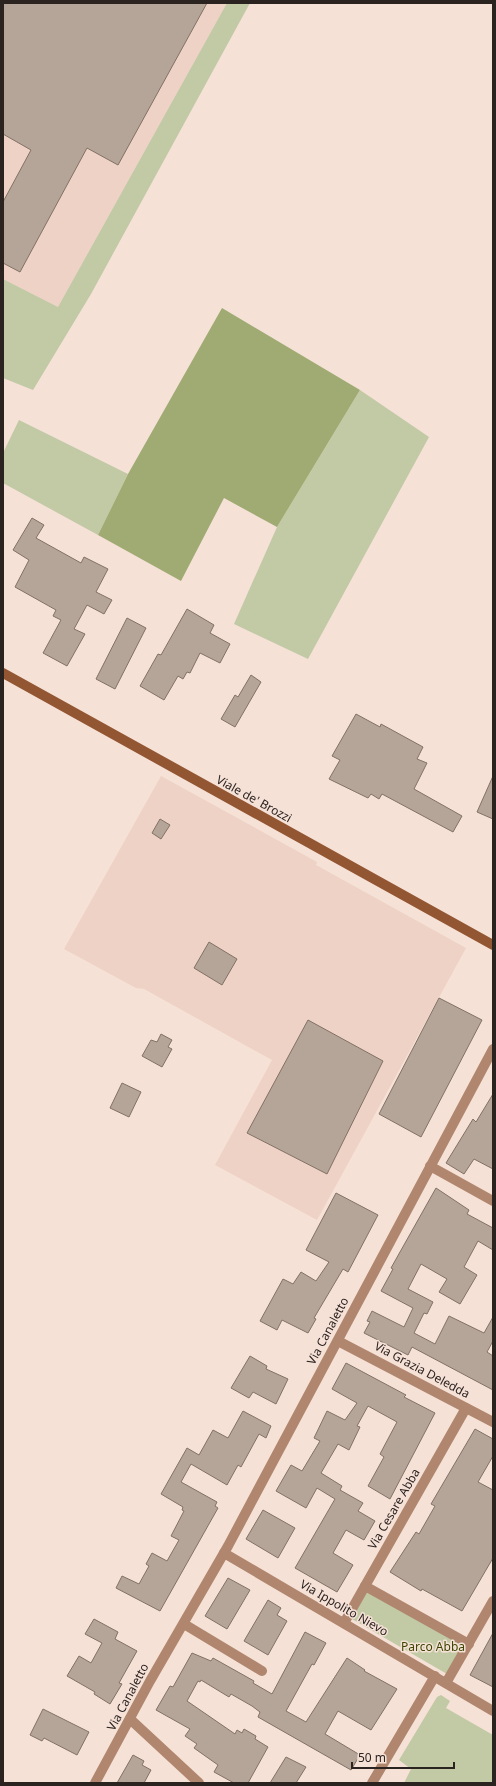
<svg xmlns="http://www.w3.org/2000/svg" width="496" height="1786" font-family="'Noto Sans',sans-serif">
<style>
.built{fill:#eed2c5}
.green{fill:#c1c9a5}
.forest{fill:#9fab72}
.building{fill:#b5a498;stroke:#827166}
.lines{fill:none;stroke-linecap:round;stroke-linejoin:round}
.street{stroke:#b0866e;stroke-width:10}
.secondary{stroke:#935633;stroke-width:10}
.labels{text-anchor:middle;stroke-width:3;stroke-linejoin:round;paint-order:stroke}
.street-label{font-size:12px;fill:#2b2320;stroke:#f6e1d7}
.park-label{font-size:12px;fill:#3c4500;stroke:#f6e1d7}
</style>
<rect width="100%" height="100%" fill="#f6e1d7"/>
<!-- built -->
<g class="built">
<path d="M3 3H227L58 307 3 279Z"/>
<path d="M161 776 317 862 316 865 466 948 317 1220 215 1165 272 1060 144 989 136 988 64 949Z"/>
</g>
<!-- green -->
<g class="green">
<path d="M227 3H250L91 294 33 390 3 378V279L58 307Z"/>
<path d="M360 390 429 437 308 659 234 624 277 527Z"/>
<path d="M19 420 128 474 98 535 3 483V453Z"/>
<path d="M367 1591 464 1645 447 1674 352 1619Z"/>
<path d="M441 1695 450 1701 446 1708 493 1735V1783H404L411 1769 399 1760 437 1697Z"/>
</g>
<!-- forest -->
<path class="forest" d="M222 308 360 390 277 527 224 498 181 581 98 535 128 474Z"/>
<!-- building -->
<g class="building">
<path d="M3 3H207L118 165 87 148 20 272 3 263V202L31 150 3 134Z"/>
<path d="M32 518 44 525 36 538 81 563 84 557 108 569 96 592 112 600 104 614 87 605 74 629 85 634 67 666 43 653 61 620 53 616 56 610 15 587 29 560 13 550Z"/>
<path d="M187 609 214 625 210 633 230 644 220 663 200 653 190 673 187 672 183 679 178 676 164 700 140 686 158 654 161 655Z"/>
<path d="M127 618 146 628 115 689 96 679Z"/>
<path d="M251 675 261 682 235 727 221 719 235 695 238 697Z"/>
<path d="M356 714 380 727 381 724 423 747 417 759 427 763 414 789 462 816 453 832 382 794 379 799 371 794 368 798 329 779 340 760 332 756Z"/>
<path d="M493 776V819L477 812Z"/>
<path d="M160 819 170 825 161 839 152 833Z"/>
<path d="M209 942 237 959 222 985 194 968Z"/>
<path d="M439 998 482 1020 421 1137 379 1114Z"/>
<path d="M308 1020 383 1061 327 1174 247 1133Z"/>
<path d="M161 1034 172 1040 168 1047 172 1049 162 1067 142 1056 151 1040 157 1042Z"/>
<path d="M122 1083 141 1092 129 1117 110 1108Z"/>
<path d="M493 1094V1169L474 1159 464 1174 446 1163 473 1119 476 1122Z"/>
<path d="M436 1188 469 1210 467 1214 493 1228V1250L478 1241 464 1267 477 1275 460 1304 439 1292 447 1279 421 1264 408 1289 433 1302 427 1314 424 1313 414 1333 435 1344 449 1316 484 1333 493 1317V1341L487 1352 493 1356V1390L412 1347 408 1355 364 1333 370 1322 367 1321 372 1311 404 1327 413 1308 381 1291 393 1269 391 1268Z"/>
<path d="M336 1193 378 1215 348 1272 343 1269 314 1318 316 1319 308 1333 282 1320 277 1330 260 1321 283 1279 293 1284 301 1272 316 1281 329 1262 306 1250Z"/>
<path d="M250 1356 267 1366 266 1369 288 1379 276 1404 253 1392 249 1398 231 1388Z"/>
<path d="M346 1363 406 1395 404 1397 435 1413 390 1499 368 1486 384 1457 380 1454 397 1422 368 1406 357 1426 360 1427 349 1450 338 1444 321 1473 342 1486 340 1490 363 1503 358 1511 375 1521 364 1540 346 1530 333 1553 353 1565 337 1592 295 1568 335 1499 317 1488 306 1508 276 1491 291 1465 302 1471 320 1441 314 1438 327 1411 345 1420 357 1403 332 1389Z"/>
<path d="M243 1411 271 1426 266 1438 259 1434 241 1467 238 1465 227 1485 191 1464 181 1482 217 1502 215 1506 218 1508 160 1611 116 1588 122 1576 139 1584 149 1566 146 1564 152 1553 167 1561 179 1540 171 1536 184 1511 182 1510 183 1507 161 1494 187 1448 199 1455 213 1430 228 1438Z"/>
<path d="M475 1429 493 1439V1456L478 1482 493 1490V1558L462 1611 422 1589 421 1591 390 1572 416 1532 419 1534 435 1506 431 1504Z"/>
<path d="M263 1510 295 1528 278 1558 246 1539Z"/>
<path d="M228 1578 250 1590 227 1629 205 1616Z"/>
<path d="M268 1600 281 1608 277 1615 287 1621 268 1655 244 1641Z"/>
<path d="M94 1619 118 1632 115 1639 137 1651 119 1683 122 1684 110 1704 94 1694 95 1692 67 1676 79 1656 91 1663 102 1643 85 1634Z"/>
<path d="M305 1632 326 1643 314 1665 312 1664 286 1711 306 1722 347 1658 365 1670 364 1671 397 1689 371 1730 338 1711 325 1734 360 1755 351 1770 258 1717 260 1712 252 1706 231 1694 229 1697 201 1680 200 1682 198 1681 187 1701 235 1734 237 1730 242 1733 244 1729 256 1736 255 1739 268 1747 248 1783H234L214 1772 218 1765 194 1748 197 1744 185 1736 190 1729 156 1710 170 1686 173 1687 192 1653 211 1661 213 1658 254 1681 253 1683 272 1694Z"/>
<path d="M493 1633V1687L470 1675Z"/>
<path d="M43 1709 89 1732 77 1755 44 1738 42 1741 30 1735Z"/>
<path d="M133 1755 144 1761 142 1765 151 1770 144 1783H117Z"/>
<path d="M286 1757 306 1767 296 1783H270Z"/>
</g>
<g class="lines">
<!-- street -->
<g class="street">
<path d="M430 1166 493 1201"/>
<path d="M338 1341 493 1422"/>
<path d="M224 1553 493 1711"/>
<path d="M365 1586 469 1644"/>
<path d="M344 1623 466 1408"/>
<path d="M184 1624 262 1671"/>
<path d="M446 1683 493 1601"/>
<path d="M130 1719 199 1783"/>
<path d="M95 1783 150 1681 228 1546 493 1049"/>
<path d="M372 1783 435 1676"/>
</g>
<!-- secondary -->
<path class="secondary" d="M3 673 493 945"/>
</g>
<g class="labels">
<!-- street labels -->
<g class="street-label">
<text transform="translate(254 799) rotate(29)" y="4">Viale de' Brozzi</text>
<text transform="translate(328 1331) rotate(-62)" y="4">Via Canaletto</text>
<text transform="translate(422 1370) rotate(28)" y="4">Via Grazia Deledda</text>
<text transform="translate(394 1509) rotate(-60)" y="4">Via Cesare Abba</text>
<text transform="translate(344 1608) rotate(30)" y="4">Via Ippolito Nievo</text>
<text transform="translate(128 1697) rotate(-62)" y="4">Via Canaletto</text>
</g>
<!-- park labels -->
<g class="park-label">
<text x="433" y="1651">Parco Abba</text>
</g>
</g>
<!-- border -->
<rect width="496" height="1786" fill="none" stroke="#2b2320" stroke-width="8"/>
<!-- scale -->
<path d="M352 1762v6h102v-6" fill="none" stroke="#2b2320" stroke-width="2"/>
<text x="358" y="1762" font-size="12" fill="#2b2320" stroke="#f6e1d7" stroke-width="3" paint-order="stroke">50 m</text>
</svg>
